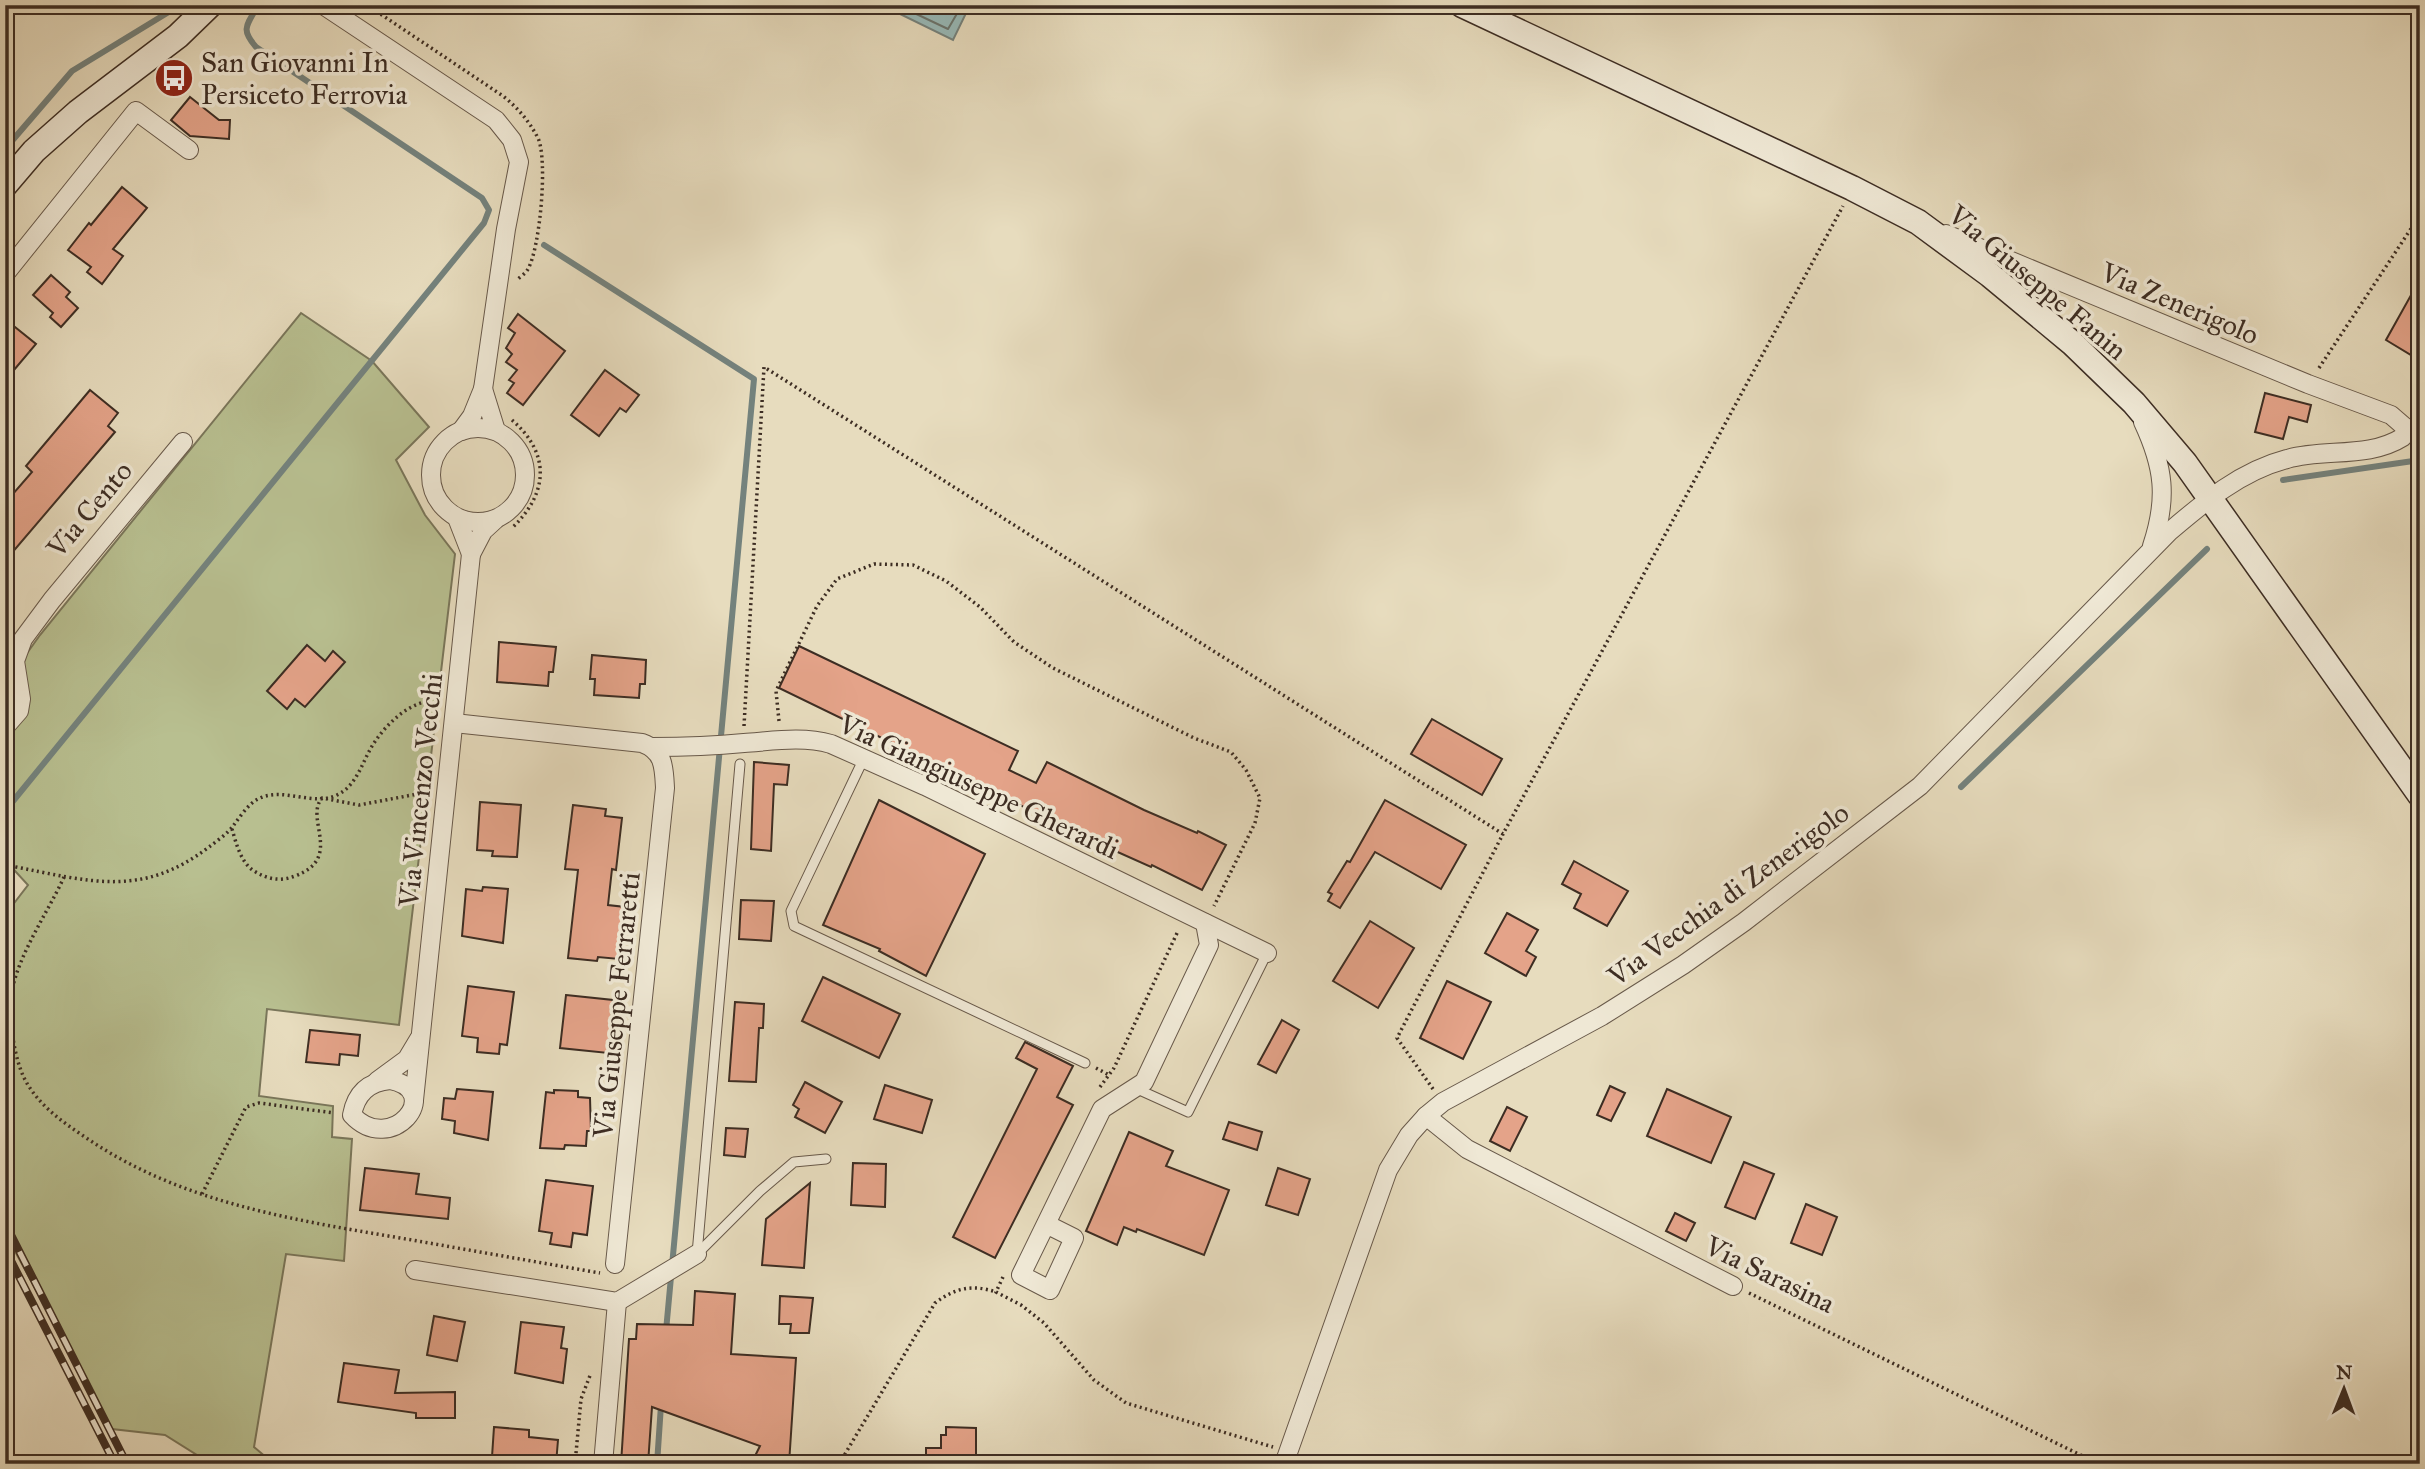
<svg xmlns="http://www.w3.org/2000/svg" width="2425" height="1469" font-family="'IM FELL Great Primer',serif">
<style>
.green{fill:#b8bf90;stroke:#7a765a;stroke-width:2}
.water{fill:#98bab9;stroke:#74827d;stroke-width:2}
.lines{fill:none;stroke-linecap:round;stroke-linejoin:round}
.shore{stroke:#6a746e;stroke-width:2}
.stream{stroke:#74827d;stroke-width:6}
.building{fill:#e4a389;stroke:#3d2d23;stroke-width:2}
.service-casing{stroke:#68594a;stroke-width:11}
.minor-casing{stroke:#68594a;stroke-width:20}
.secondary-casing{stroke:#3d2d23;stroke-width:27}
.path{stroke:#3d2d23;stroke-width:3.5;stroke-dasharray:2 3.5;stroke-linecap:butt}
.service{stroke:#efe8d5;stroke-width:9}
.minor{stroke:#efe8d5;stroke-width:18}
.secondary{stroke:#efe8d5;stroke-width:24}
.rail-casing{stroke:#3d2d23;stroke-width:8}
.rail{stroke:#efe8d5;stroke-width:5;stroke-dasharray:16;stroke-linecap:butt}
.labels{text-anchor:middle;stroke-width:7;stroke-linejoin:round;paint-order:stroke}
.poi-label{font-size:28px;fill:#3d2d23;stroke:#efe8d5;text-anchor:start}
.street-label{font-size:28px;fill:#3d2d23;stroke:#efe8d5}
</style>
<rect width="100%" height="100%" fill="#e7dcbe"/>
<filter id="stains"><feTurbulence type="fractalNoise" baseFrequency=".00286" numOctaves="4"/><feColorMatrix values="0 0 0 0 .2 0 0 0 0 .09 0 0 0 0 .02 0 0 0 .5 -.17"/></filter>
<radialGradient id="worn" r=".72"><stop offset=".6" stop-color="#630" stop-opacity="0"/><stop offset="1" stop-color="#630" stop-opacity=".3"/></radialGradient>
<!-- green -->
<path class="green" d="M301 313 372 361 429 427 396 460 425 515 455 554 399 1025 267 1009 259 1096 333 1106 332 1137 352 1139 344 1261 286 1254 254 1447 274 1464H203L200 1457 165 1435 112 1429 5 1233V915L28 885 5 860V684L40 635Z"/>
<!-- water -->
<path class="water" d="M902 5H970L953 40 898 13Z"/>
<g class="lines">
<!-- shore -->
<path class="shore" d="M908 5 910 11 948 29 962 5"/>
<!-- stream -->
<g class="stream">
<path d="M5 149 72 71 172 10 176 5"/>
<path d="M544 245 754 379 666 1331"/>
<path d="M2283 480 2420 460"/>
<path d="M1961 787 2207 549"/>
<path d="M5 811 484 223 489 210 482 198 256 47C242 31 245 27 256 9"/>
<path d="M657 1464 661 1405"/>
</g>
</g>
<!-- building -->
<g class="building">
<path d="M190 97 219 120H230L229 139 190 136 171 120Z"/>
<path d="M122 187 147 208 113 249 123 256 102 284 87 272 91 267 68 250 89 223 91 225Z"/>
<path d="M51 275 70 292 66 297 78 308 61 327 50 317 53 313 33 295Z"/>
<path d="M2420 279V339L2411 355 2386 340Z"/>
<path d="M518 314 565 351 523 405 507 393 514 383 509 380 517 370 506 362 512 354 506 348 515 333 508 328Z"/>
<path d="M5 319 36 344 14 370 5 362Z"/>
<path d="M605 370 639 395 626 412 620 408 599 436 571 415Z"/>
<path d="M90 390 118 413 108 426 115 432 5 561V503L32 472 26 466Z"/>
<path d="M2265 393 2311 405 2307 422 2289 417 2283 439 2255 432Z"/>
<path d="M499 642 556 647 553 672H549L548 686 497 682Z"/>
<path d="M307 645 325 661 333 651 345 662 305 707 295 699 287 709 267 691Z"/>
<path d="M799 646 1018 751 1009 770 1036 783 1047 762 1144 810 1197 833 1198 831 1226 845 1202 890 1152 865 1151 867 1102 845 779 688Z"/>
<path d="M592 655 646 660 645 684H640L639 698 594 695 595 679H590Z"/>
<path d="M1432 719 1502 759 1482 795 1411 754Z"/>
<path d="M754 762 789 765 787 785 774 784 771 851 751 849Z"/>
<path d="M879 800 985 854 926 976 879 951 880 949 823 925Z"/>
<path d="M1385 800 1466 845 1441 889 1375 852 1340 908 1328 901 1332 894 1328 892 1347 861 1350 862Z"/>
<path d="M480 802 521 805 517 857 492 856 493 851 477 850Z"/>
<path d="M573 805 606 809 605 816 622 818 616 870 612 869 608 905 625 907 619 959 598 957 597 961 568 958 578 870 565 869Z"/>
<path d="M1574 861 1628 891 1607 926 1574 908 1581 894 1562 884Z"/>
<path d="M483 887 508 889 503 943 462 936 466 889 482 891Z"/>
<path d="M741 900 774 901 771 941 739 939Z"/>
<path d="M1507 913 1538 930 1526 951 1536 957 1526 976 1485 953Z"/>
<path d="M1370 921 1414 948 1378 1008 1333 981Z"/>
<path d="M823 977 900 1014 879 1058 802 1021Z"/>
<path d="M1447 981 1491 1002 1463 1059 1420 1038Z"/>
<path d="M468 986 514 992 507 1045 500 1044 499 1054 477 1052 478 1038 462 1036Z"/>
<path d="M566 995 613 1000 608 1053 560 1048Z"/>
<path d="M735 1002 764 1004 763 1028H759L756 1082 729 1081Z"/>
<path d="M1282 1020 1299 1030 1276 1073 1258 1064Z"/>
<path d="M310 1030 360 1035 358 1056 340 1054 339 1065 306 1062Z"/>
<path d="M1025 1042 1073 1066 1057 1097 1073 1105 995 1258 953 1237 1037 1069 1016 1058Z"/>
<path d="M805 1082 842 1102 825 1133 795 1117 799 1109 793 1105Z"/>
<path d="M885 1085 932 1100 922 1133 874 1119Z"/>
<path d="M1610 1086 1625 1093 1611 1121 1597 1115Z"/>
<path d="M457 1089 493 1092 488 1140 454 1133 455 1121 442 1119 444 1098 455 1099Z"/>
<path d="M1667 1089 1731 1117 1711 1163 1647 1136Z"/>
<path d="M554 1090 578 1091V1097L590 1098 591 1131H587L586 1146 565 1145 564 1149 540 1148 546 1092 554 1093Z"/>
<path d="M1507 1107 1527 1117 1510 1151 1490 1141Z"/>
<path d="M1229 1122 1262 1132 1257 1150 1223 1139Z"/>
<path d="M726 1128 748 1129 745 1157 724 1155Z"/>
<path d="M1129 1132 1173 1151 1166 1166 1229 1190 1204 1255 1137 1229 1136 1232 1124 1227 1117 1245 1086 1231Z"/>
<path d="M1744 1162 1774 1174 1755 1219 1725 1207Z"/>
<path d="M853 1163 886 1164 885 1207 851 1205Z"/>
<path d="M365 1168 419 1174 416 1194 450 1198 448 1219 360 1210Z"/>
<path d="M1278 1168 1310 1179 1298 1215 1266 1205Z"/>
<path d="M546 1180 593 1186 587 1235 573 1233 571 1247 550 1244 552 1233 539 1231Z"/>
<path d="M810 1183 804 1268 762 1265 766 1219Z"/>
<path d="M1806 1204 1837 1217 1822 1255 1791 1243Z"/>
<path d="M1675 1213 1695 1223 1686 1241 1666 1231Z"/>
<path d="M695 1291 735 1294 731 1354 796 1358 789 1464H751L760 1446 652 1407 648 1464H621L629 1339H636L637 1324 693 1325Z"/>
<path d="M780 1296 813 1298 809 1333H790L791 1324H779Z"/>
<path d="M434 1316 465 1322 457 1361 427 1355Z"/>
<path d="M521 1322 564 1327 561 1348 567 1349 563 1383 515 1373Z"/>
<path d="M344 1363 399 1370 395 1393 455 1392V1418H416V1413L338 1402Z"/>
<path d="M494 1427 529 1430V1437L558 1440 556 1464H504V1458L492 1457Z"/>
<path d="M946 1427 976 1428V1460L945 1459V1464H926V1448H941V1435H946Z"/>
</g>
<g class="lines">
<!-- service casing -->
<g class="service-casing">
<g id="service">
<path d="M864 758 791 911 794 926 1085 1063"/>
<path d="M1135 1088 1188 1112 1267 953"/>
<path d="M697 1254 740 764"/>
<path d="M697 1254 760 1191 794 1162 826 1159"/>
</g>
</g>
<!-- minor casing -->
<g class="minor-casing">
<g id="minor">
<path d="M323 5 496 120 512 140 519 162 506 229 483 389"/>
<path d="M1946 234 2308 384 2391 415 2406 428 2420 429"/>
<path d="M5 274 136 111 189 150"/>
<path d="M2143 422C2164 467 2168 498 2152 546"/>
<circle cx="478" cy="475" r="47"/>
<path d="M461 431 472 416 483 389 496 431"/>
<path d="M457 518 471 554 483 531 495 520"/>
<path d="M454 723 642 743C664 751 664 767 665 788L615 1264"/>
<path d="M5 727 19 711 21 699 15 661 23 639 52 600 183 442"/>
<path d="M652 747C683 747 713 746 744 743 773 741 803 736 831 744L925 786 1267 953"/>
<path d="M390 1080C446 1091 391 1157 352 1115 356 1094 368 1082 390 1080Z"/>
<path d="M377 1081 407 1059 419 1039"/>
<path d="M414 1100 471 554"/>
<path d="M1426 1116 1467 1149 1733 1286"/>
<path d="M1046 1224 1074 1238 1050 1290 1021 1275 1102 1109 1144 1082 1209 945 1205 923"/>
<path d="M415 1270 617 1302 697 1254"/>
<path d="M603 1464 617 1302"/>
<path d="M1284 1464 1388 1170 1409 1135 1426 1116 1443 1102 1602 1016 1683 965 1744 922 1920 786 2169 532C2204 502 2241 471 2287 459 2325 448 2368 459 2403 437L2406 428"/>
</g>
</g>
<!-- secondary casing -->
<g class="secondary-casing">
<g id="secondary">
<path d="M1462 5 1852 188 1918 222 1990 275 2072 343 2134 403 2185 463 2420 795"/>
<path d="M5 185 34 151 78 112 178 36 210 5"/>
</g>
</g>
<!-- path -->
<g class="path">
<path d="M292 5 305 13"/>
<path d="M367 5 503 96C518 108 529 121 538 138 548 160 540 248 528 269 526 273 520 277 517 280"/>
<path d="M2319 368 2420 215"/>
<path d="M512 420C551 454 548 493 513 527"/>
<path d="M779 721 776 691 817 606 837 579 874 564 913 565 946 581 980 607 1014 642 1053 668 1194 738 1231 752 1246 770 1260 798 1255 823 1214 906"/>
<path d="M744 726 764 367 1503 834 1843 206"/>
<path d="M232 829C236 843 241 863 254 871 267 879 280 882 295 876 344 858 304 819 322 798L359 805 428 792"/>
<path d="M5 863 11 866C89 881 141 899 209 847 217 841 227 834 233 826 240 817 248 804 258 799 283 786 313 807 337 795 358 785 362 761 374 743 388 722 410 701 437 700"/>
<path d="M64 877C46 917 8 968 10 1013 12 1036 16 1066 28 1085 41 1106 61 1121 82 1135 181 1204 295 1220 412 1240 474 1251 537 1262 600 1273"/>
<path d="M1096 1068 1109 1075"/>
<path d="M1100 1087 1114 1068 1178 931"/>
<path d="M1433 1089 1397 1038 1503 834"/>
<path d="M202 1194 246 1107 259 1103 334 1113"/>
<path d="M1003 1277 996 1292 1021 1305 1044 1323 1094 1380 1126 1403 1273 1447"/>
<path d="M1749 1293 2099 1464"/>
<path d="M575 1464 581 1399 591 1373"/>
<path d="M839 1464 935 1303C955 1288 972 1284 996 1292"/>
</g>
<!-- service -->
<use href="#service" class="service"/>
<!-- minor -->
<use href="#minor" class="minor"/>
<!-- secondary -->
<use href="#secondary" class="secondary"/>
<!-- rail casing -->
<g class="rail-casing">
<g id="rail">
<path d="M5 1223 127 1464"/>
<path d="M5 1249 115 1464"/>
</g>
</g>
<!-- rail -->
<use href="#rail" class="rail"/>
</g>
<!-- icons -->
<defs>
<g id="bus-disc" transform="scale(2.0125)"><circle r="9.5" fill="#8f2418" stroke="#efe8d5"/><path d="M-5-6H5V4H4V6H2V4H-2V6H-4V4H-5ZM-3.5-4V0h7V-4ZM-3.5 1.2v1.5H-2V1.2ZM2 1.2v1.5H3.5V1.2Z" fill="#fff"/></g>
</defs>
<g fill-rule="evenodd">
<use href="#bus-disc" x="174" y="78"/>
</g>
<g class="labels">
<!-- poi labels -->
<g class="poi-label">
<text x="201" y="72">San Giovanni In<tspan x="201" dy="32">Persiceto Ferrovia</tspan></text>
</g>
<!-- street labels -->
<g class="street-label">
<text transform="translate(2038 282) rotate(40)" y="10">Via Giuseppe Fanin</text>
<text transform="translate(2180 303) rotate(23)" y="10">Via Zenerigolo</text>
<text transform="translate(89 509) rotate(-50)" y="10">Via Cento</text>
<text transform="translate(979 786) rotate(25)" y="10">Via Giangiuseppe Gherardi</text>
<text transform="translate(420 790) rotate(-84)" y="10">Via Vincenzo Vecchi</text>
<text transform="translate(1728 894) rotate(-36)" y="10">Via Vecchia di Zenerigolo</text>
<text transform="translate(616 1005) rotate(-84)" y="10">Via Giuseppe Ferraretti</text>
<text transform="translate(1770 1274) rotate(26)" y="10">Via Sarasina</text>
</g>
</g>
<!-- margin -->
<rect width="2425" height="1469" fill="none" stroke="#e7dcbe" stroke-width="28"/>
<rect x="7" y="7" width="2411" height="1455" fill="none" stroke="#3d2d23" stroke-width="3.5"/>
<rect x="14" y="14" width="2397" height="1441" fill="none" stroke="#3d2d23" stroke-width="2"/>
<!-- north arrow -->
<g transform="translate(2344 1389) rotate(1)" stroke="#efe8d5" stroke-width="5" paint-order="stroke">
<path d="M0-5L12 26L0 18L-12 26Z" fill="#3d2d23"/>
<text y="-10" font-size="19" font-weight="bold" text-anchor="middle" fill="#3d2d23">N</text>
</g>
<rect width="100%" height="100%" filter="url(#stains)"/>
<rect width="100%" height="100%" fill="url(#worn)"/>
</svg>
